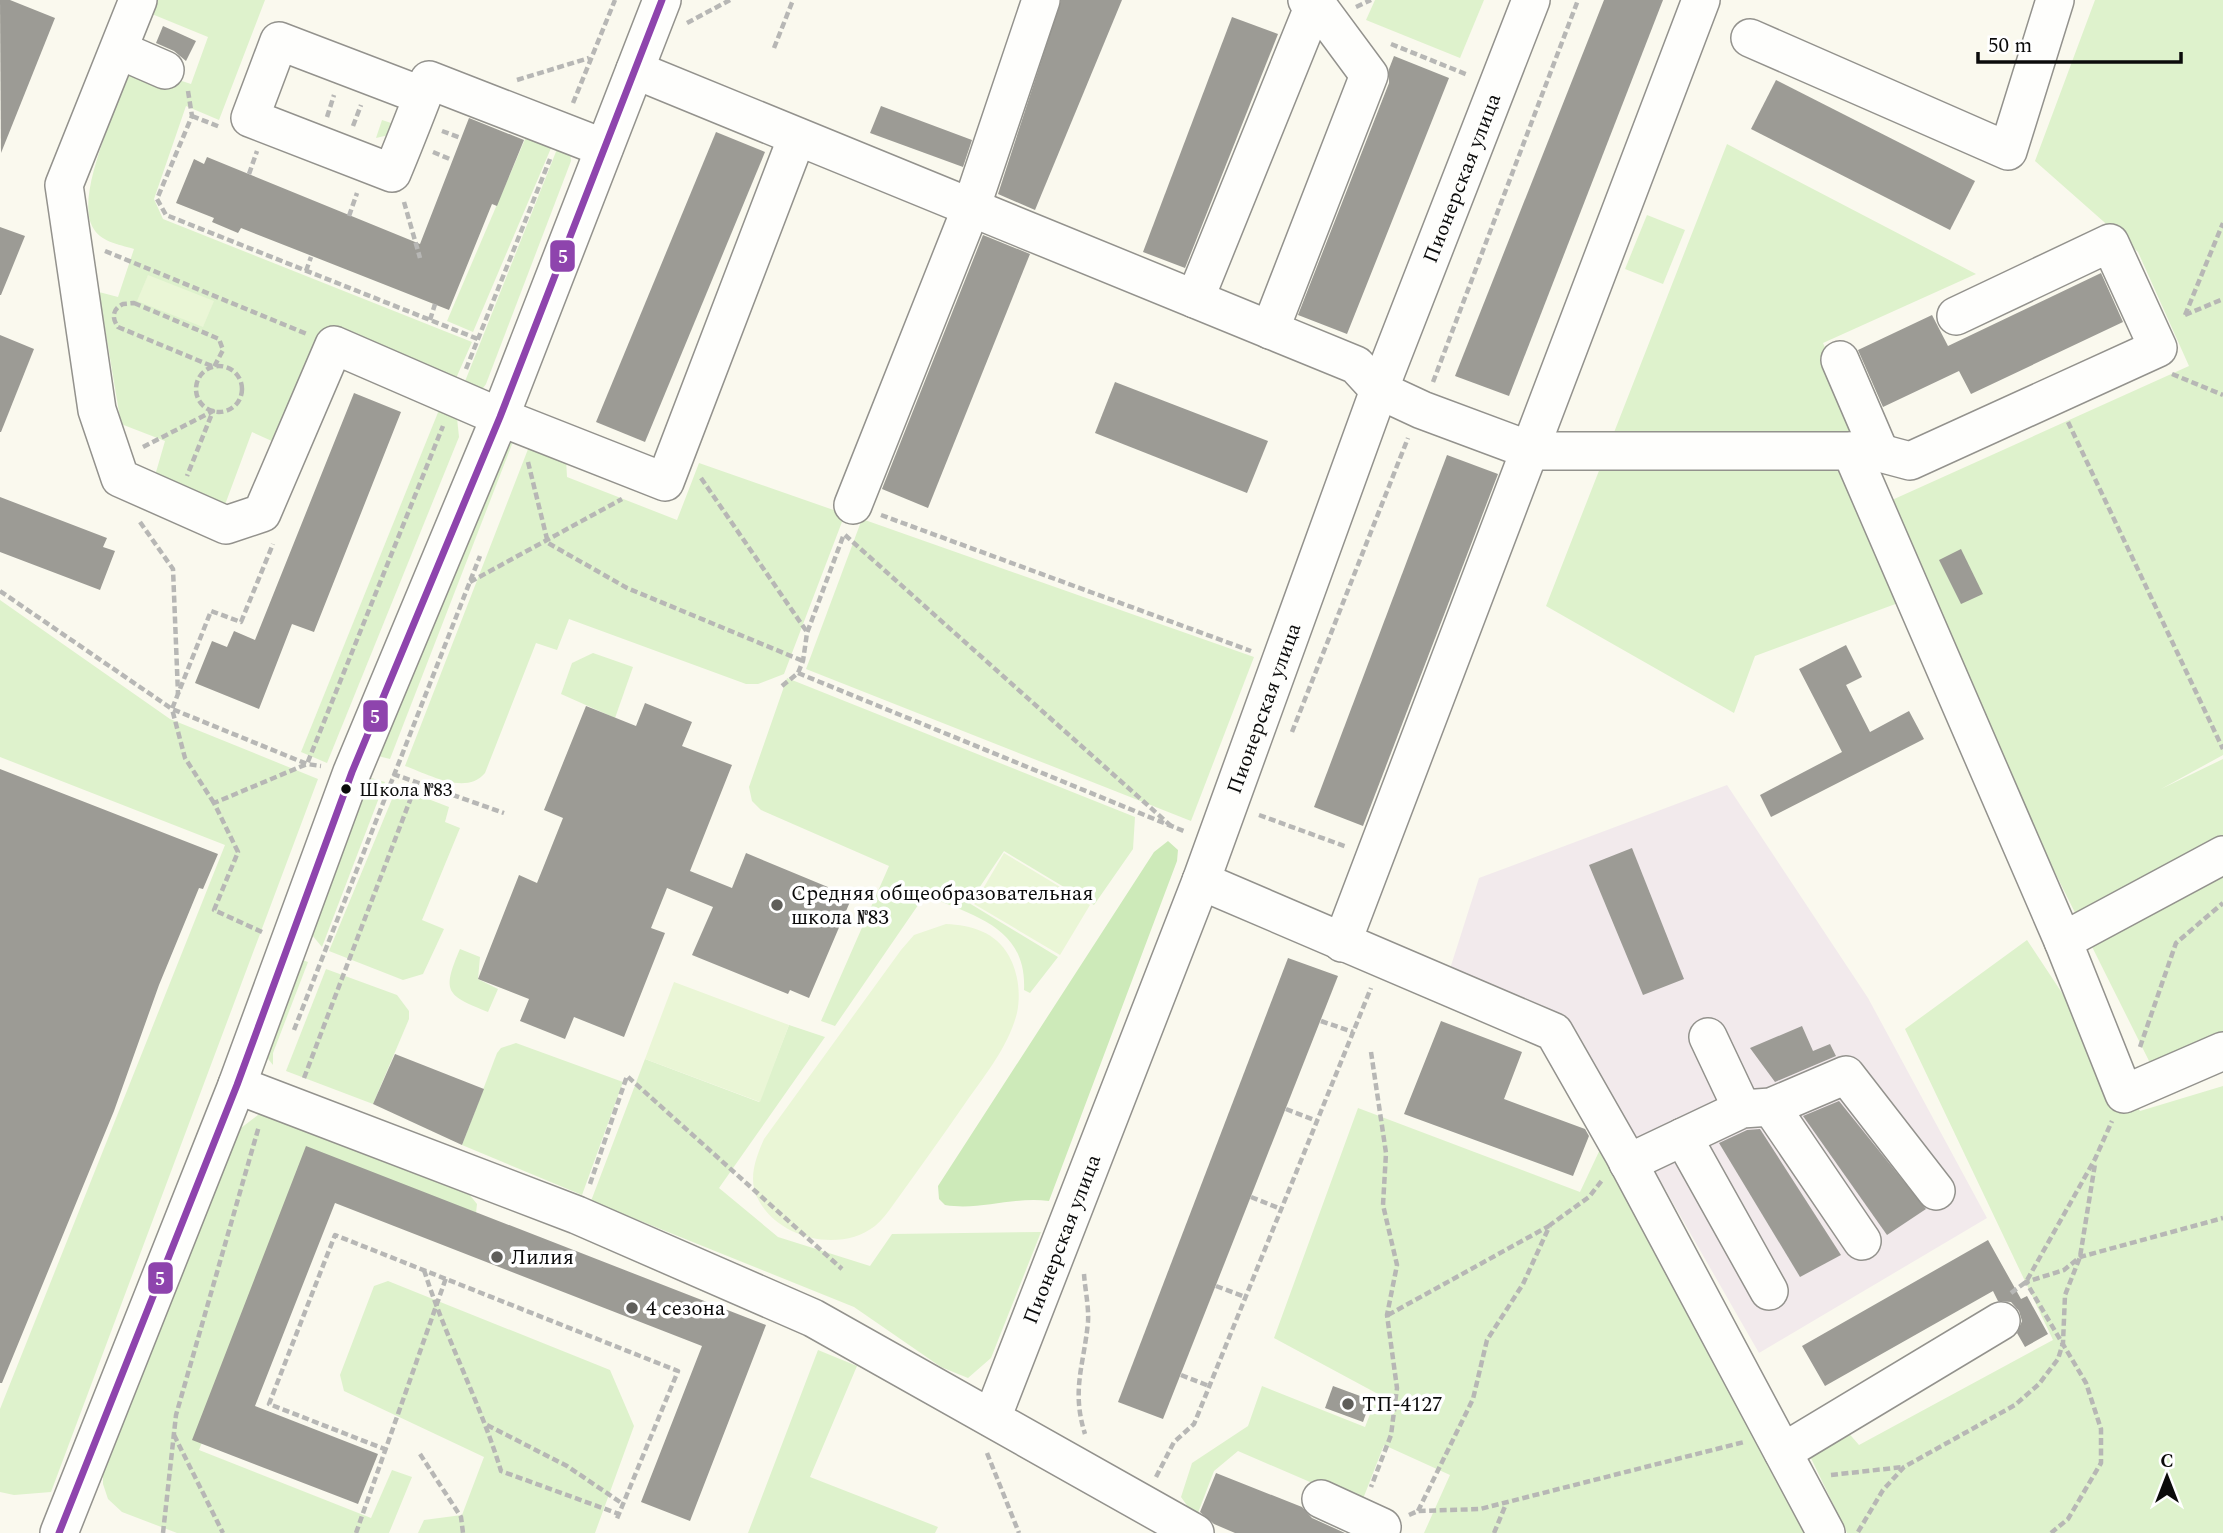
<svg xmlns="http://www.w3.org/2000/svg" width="2223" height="1533" font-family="Spectral,serif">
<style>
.industrial{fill:#f2eaec}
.green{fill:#def2cc}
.forest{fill:#cdeab9}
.pitch{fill:#eaf6d6}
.building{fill:#9c9b95}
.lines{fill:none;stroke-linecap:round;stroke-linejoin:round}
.minor-casing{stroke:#93928d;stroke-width:40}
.path{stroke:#b7b7b5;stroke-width:4.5;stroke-dasharray:7 3.5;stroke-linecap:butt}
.minor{stroke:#fefefc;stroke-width:37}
.bus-1-casing{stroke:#fff;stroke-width:12}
.bus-1{stroke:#8e44ad;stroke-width:7}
.bus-dot{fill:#0b0b0b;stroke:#fff;stroke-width:2.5}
.poi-dot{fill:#5f5e5a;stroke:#fff;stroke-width:2.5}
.labels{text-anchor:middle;stroke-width:7;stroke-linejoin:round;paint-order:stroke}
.bus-label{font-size:19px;fill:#0b0b0b;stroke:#fff;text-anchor:start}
.street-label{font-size:21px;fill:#0b0b0b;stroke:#fff}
.poi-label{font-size:21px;fill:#0b0b0b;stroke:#fff;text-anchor:start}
.line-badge{stroke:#fff;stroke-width:2.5}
.badge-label{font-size:19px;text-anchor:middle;font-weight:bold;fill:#fff}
</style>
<rect width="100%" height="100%" fill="#faf9ee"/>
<!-- industrial -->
<path class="industrial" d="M1727 785 1868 998 1987 1218 1759 1353 1569 1022 1449 972 1479 878Z"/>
<!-- green -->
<g class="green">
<path d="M152 0H265L219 120 186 106 154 199 163 219 472 342 450 392 333 340 274 442 252 432 223 510 154 479 165 441 121 424 99 292 118 297 134 249C118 244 100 242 92 226 75 192 120 101 133 65L191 84 208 37 147 12Z"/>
<path d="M1375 0H1484L1460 58 1366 20Z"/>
<path d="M2095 0H2223V755L2161 789 2223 759V1067L2165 1093 1917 596 1755 656 1734 713 1546 606 1727 144 1976 274 1823 343 1892 500 2189 366 2138 252 2035 161Z"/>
<path d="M382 120 397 125 393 134 376 138Z"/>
<path d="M529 130 554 141 473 332 447 321Z"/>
<path d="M561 139 570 152 571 161 486 384 481 391 462 389Z"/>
<path d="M1647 215 1685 230 1663 284 1625 269Z"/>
<path d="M441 405 457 418 459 437 327 763 301 752Z"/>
<path d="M516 434 390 759 374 755 500 439Z"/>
<path d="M530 444 566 459 567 477 677 520 699 463 845 514 784 674 758 684H746L569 619 557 650 536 643 485 773C466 796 428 774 405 766Z"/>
<path d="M862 519 1254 657 1191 821 806 669Z"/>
<path d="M0 600 170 719 318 779 51 1492 14 1495 0 1492V1409L225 845 0 757Z"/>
<path d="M593 653 633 667 615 718 561 694 572 663Z"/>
<path d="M787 678 1135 817 1133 849 1094 905 1004 851 969 903 1058 957 1030 993 1024 990C1027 927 974 916 925 895L835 1026 821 1021 889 866 761 810 752 801 749 787Z"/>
<path d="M371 778 385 782 322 947 312 935V927Z"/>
<path d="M397 787 449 807 445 822 460 828 422 920 444 929 423 974 403 980 329 951Z"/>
<path d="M2027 940 2140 1111 2223 1086V1533H1847L1809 1454 1846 1430 1859 1445 2053 1340 1905 1029Z"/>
<path d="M460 949 480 957 478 979 498 989 488 1012C447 995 441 993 460 949Z"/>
<path d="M297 958 308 962 273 1053V1065L265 1055Z"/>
<path d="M326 969 397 995 409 1011V1019L373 1104 286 1071Z"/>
<path d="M789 1025 825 1037 719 1188 778 1237 870 1266 892 1234 1041 1232 991 1358 968 1378 941 1367 854 1307 591 1201 645 1059 759 1102Z"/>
<path d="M516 1043 623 1082 582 1195 462 1145 497 1053 501 1048Z"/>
<path d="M1358 1108 1580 1192 1603 1143 1811 1533H1424L1450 1475 1384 1445 1361 1504 1238 1451 1214 1471 1196 1518 1181 1497 1192 1463 1248 1426 1262 1386 1365 1427 1378 1394 1274 1338Z"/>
<path d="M270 1113 469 1194 477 1204 476 1213 317 1152 199 1450 371 1518 392 1470 412 1477 389 1533H177L122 1512 108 1499 103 1484V1464L241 1128 258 1115Z"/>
<path d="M388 1281 610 1370 634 1426 595 1533H418L424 1520 462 1515 484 1457 344 1391 340 1375 374 1286Z"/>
<path d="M818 1350 857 1366 810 1477 938 1527 935 1533H748Z"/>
</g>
<!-- forest -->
<path class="forest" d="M1168 841 1178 850 1177 861 1049 1201C1014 1196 980 1211 945 1205L939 1199 938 1186 1154 852Z"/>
<!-- pitch -->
<g class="pitch">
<path d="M148 275 214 301 203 327 137 301Z"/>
<path d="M1004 853 1090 905 1060 955 974 904Z"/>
<path d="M946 924C971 925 996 932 1009 956 1018 972 1021 994 1017 1013 1008 1048 984 1076 964 1105 941 1138 917 1172 893 1205 888 1212 882 1220 875 1226 839 1254 776 1238 757 1197 748 1178 756 1157 764 1139L901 950 914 935Z"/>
<path d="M674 982 789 1025 760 1102 645 1059Z"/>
</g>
<!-- building -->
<g class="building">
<path d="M0 0H10L55 18 1 153Z"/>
<path d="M1061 0H1122L1035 210 998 194Z"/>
<path d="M1604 0H1663L1509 396 1455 376Z"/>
<path d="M1232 17 1278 34 1185 268 1143 252Z"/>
<path d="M163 26 196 41 186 61 174 51 156 43Z"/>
<path d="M1394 56 1449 78 1347 334 1298 315 1389 83V69Z"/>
<path d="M1776 80 1975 181 1950 230 1751 129Z"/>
<path d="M881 106 972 140 963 167 870 133Z"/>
<path d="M469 118 524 140 497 206 492 204 449 310 241 228 238 233 212 222 214 218 176 203 194 159 204 164 207 157 420 244Z"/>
<path d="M716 132 765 152 645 442 596 422Z"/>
<path d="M0 227 25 236 1 295H0Z"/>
<path d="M983 235 1030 254 928 508 882 489Z"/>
<path d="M2101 273 2123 322 1971 394 1959 371 1883 407 1858 350 1932 315 1948 346Z"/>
<path d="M0 335 34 349 1 432H0Z"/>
<path d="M1115 382 1268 441 1247 493 1095 433Z"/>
<path d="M354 393 401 412 314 632 292 624 259 709 195 683 212 641 227 647 234 631 255 640Z"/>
<path d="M1447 455 1498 474 1363 826 1314 807Z"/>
<path d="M0 497 107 538 103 547 115 551 100 590 0 552Z"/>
<path d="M1961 549 1983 594 1961 604 1939 560Z"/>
<path d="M1846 645 1862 677 1846 685 1870 732 1909 711 1924 739 1771 817 1760 795 1842 752 1799 669Z"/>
<path d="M645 703 692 722 682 746 732 765 690 871 732 888 746 853 852 897 809 998 790 990 788 994 692 955 713 907 667 888 651 928 665 933 624 1037 574 1017 565 1039 520 1021 529 999 478 979 519 875 537 883 563 818 544 810 586 706 636 726Z"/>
<path d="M0 769 218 854 203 889 199 888 159 985 114 1111 2 1383H0Z"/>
<path d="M1632 848 1684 979 1643 995 1589 865Z"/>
<path d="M1288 958 1338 976 1163 1419 1118 1402Z"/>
<path d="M1441 1021 1522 1052 1504 1099 1585 1129 1589 1136 1573 1176 1404 1114Z"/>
<path d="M1802 1026 1813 1051 1830 1044 1836 1056 1775 1082 1750 1048Z"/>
<path d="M395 1054 484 1089 462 1145 373 1104Z"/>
<path d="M1839 1101 1926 1209 1887 1235 1803 1116Z"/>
<path d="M1760 1129 1841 1255 1800 1277 1719 1143 1747 1130Z"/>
<path d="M306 1146 766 1325 690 1521 641 1502 702 1346 335 1203 255 1406 378 1454 358 1504 192 1440Z"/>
<path d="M1988 1240 2021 1299 2027 1296 2048 1334 2025 1347 2017 1333 2022 1321 2019 1311 2011 1302 1998 1301 1993 1291 1825 1386 1802 1346Z"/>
<path d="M1333 1386 1371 1400 1363 1422 1325 1408Z"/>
<path d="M1216 1473 1302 1507 1312 1518 1345 1533H1235L1214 1524 1200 1512Z"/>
</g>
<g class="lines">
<!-- minor casing -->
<g class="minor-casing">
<g id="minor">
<path d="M138 0 64 185 97 410 120 478 226 525 262 513 334 345 500 417 665 482 797 137"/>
<path d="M1750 38 2008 151 2055 0"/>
<path d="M119 50 165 70"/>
<path d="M635 70 1356 365 1379 390 1422 410 1532 451H1851L1880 453 1910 461 2158 348 2110 243 1956 316"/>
<path d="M423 96 279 41 250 118 392 173C405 142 417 111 429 80L604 148"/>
<path d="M1195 299 1316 0"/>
<path d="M1270 330 1369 75 1315 2 1307 0"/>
<path d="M1840 360 1880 453"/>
<path d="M1851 451 2063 941 2124 1094 2223 1051"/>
<path d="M853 505 971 208 1041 0"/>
<path d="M1201 881 1554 1032 1623 1153 1826 1533"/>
<path d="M2063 941 2223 855"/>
<path d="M1342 943 1701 0"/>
<path d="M1708 1037 1742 1109"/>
<path d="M237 1085 577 1215 813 1318 1195 1533"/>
<path d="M1771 1107 1862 1241"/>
<path d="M1683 1137 1769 1291"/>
<path d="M1628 1163 1742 1109 1771 1107 1846 1075 1936 1191"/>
<path id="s1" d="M992 1418 1201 881 1379 390 1531 0"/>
<path d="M1783 1452 2001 1321"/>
<path d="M1321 1499 1382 1527 1380 1533"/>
<path d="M59 1533 237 1085 352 772 500 417 662 0"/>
</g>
</g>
<!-- path -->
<g class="path">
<path d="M1356 7 1371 0"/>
<path d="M687 23 730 0"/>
<path d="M1391 44 1468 75"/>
<path d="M774 48 793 0"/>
<path d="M517 80 589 58"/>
<path d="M188 91 192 116 157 199 166 215 478 339"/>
<path d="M573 103 615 0"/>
<path d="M192 116 220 127"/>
<path d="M327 117 334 95"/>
<path d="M353 126 361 105"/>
<path d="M442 131 461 138"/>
<path d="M433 152 452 160"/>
<path d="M249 174 257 151"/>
<path d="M404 202 420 258"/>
<path d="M349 216 357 193"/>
<path d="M105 251 307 334"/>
<path d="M306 271 311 257"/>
<path d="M134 303 219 339 223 350 214 367 118 327C111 317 113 309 123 304Z"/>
<path d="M2185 315 2223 223"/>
<path d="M2185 315 2223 299"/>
<path d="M430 320 435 304"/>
<circle cx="219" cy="389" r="23"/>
<path d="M466 369 550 159"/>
<path d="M2172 374 2223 395"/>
<path d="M1433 382 1578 0"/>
<path d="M2068 422 2223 749"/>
<path d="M143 447 213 411 187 476"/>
<path d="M528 462 548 543 627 588 803 661"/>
<path d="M701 478 807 632"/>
<path d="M881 515 1251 651"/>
<path d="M140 522 173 569 178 694"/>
<path d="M845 535 1171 826"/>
<path d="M470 582 622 499"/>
<path d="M0 591 172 709 307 764 321 766"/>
<path d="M798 673 1186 832"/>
<path d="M782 686 798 673 803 661 807 633 844 534"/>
<path d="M1292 732 1408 438"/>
<path d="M393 774 504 813"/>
<path d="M214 803 185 758 172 709 211 611 241 622 273 544"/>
<path d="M1259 815 1347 847"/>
<path d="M262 932 214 910 238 852 214 803 307 764 443 426"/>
<path d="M1321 1021 1353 1032"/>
<path d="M294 1030 480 556"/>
<path d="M2140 1047 2176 943 2223 903"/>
<path d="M1371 1052 1386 1153 1383 1205 1397 1265 1387 1315 1397 1388 1391 1435 1371 1487"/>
<path d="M304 1078 417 782"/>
<path d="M1286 1109 1317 1121"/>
<path d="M590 1184 627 1076 842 1269"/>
<path d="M1251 1197 1281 1209"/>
<path d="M424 1270C446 1339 480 1402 501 1471L619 1514"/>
<path d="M1084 1274C1085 1289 1089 1307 1088 1322 1084 1365 1071 1390 1085 1434"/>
<path d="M1216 1286 1245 1297"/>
<path d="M2011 1293 2026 1282 2095 1159 2112 1121"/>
<path d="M1388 1315 1549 1226"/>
<path d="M1181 1375 1209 1386"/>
<path d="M487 1425 567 1466 623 1504"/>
<path d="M174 1435 223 1533"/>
<path d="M387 1450 269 1404 335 1235 678 1371 616 1521"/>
<path d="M987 1453 1019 1533"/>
<path d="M420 1454 461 1517 463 1533"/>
<path d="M1831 1475 1903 1467"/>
<path d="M1156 1477 1174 1442 1194 1424 1371 988"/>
<path d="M1418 1511 1473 1399 1487 1340 1523 1284 1550 1225 1589 1197 1603 1179"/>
<path d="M1409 1515 1418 1511 1480 1509 1744 1442"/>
<path d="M1858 1532 1883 1490 1904 1467 2015 1405 2039 1384 2058 1359 2063 1343 2065 1295 2080 1257 2095 1164"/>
<path d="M163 1533 176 1415 259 1126"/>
<path d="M356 1533 446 1278"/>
<path d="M1494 1533 1506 1504"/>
<path d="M2051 1533 2068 1519 2101 1463V1429L2086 1383 2026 1282 2064 1270 2080 1257 2223 1218"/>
</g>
<!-- minor -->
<use href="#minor" class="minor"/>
<!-- bus-1 casing -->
<g class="bus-1-casing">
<path id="bus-1" d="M59 1533 237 1085 352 772 500 417 662 0"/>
</g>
<!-- bus-1 -->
<use href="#bus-1" class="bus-1"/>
</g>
<!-- markers -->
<circle class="bus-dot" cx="346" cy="789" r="6"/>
<g class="poi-dot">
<circle cx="777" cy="905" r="7"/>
<circle cx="497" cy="1257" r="7"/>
<circle cx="632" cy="1308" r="7"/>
<circle cx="1348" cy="1404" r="7"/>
</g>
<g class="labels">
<!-- bus labels -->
<g class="bus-label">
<text x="359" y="796">Школа №83</text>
</g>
<!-- street labels -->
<g class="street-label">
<text dy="7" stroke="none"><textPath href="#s1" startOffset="1326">Пионерская улица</textPath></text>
<text dy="7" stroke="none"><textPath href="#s1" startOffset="760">Пионерская улица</textPath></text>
<text dy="7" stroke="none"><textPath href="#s1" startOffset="192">Пионерская улица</textPath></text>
</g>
<!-- poi labels -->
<g class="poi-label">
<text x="791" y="900">Средняя общеобразовательная<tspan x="791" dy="24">школа №83</tspan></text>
<text x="511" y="1264">Лилия</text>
<text x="646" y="1315">4 сезона</text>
<text x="1362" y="1411">ТП-4127</text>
</g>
</g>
<g class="line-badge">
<rect x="549" y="239" width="27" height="34" rx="7" fill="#8e44ad"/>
<rect x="362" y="699" width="27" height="34" rx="7" fill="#8e44ad"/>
<rect x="147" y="1261" width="27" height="34" rx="7" fill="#8e44ad"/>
</g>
<g class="badge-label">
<text x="563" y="263">5</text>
<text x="375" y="723">5</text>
<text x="160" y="1285">5</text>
</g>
<!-- north arrow -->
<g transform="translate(2167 1477)" stroke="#ffffff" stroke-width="5" paint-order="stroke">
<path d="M0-5L12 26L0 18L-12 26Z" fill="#0b0b0b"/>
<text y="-10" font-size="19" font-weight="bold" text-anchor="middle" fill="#0b0b0b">С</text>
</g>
<!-- scale -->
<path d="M1978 52v10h203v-10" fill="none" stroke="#0b0b0b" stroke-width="3.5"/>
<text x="1988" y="52" font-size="21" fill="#0b0b0b" stroke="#ffffff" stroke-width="5" paint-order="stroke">50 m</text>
</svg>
